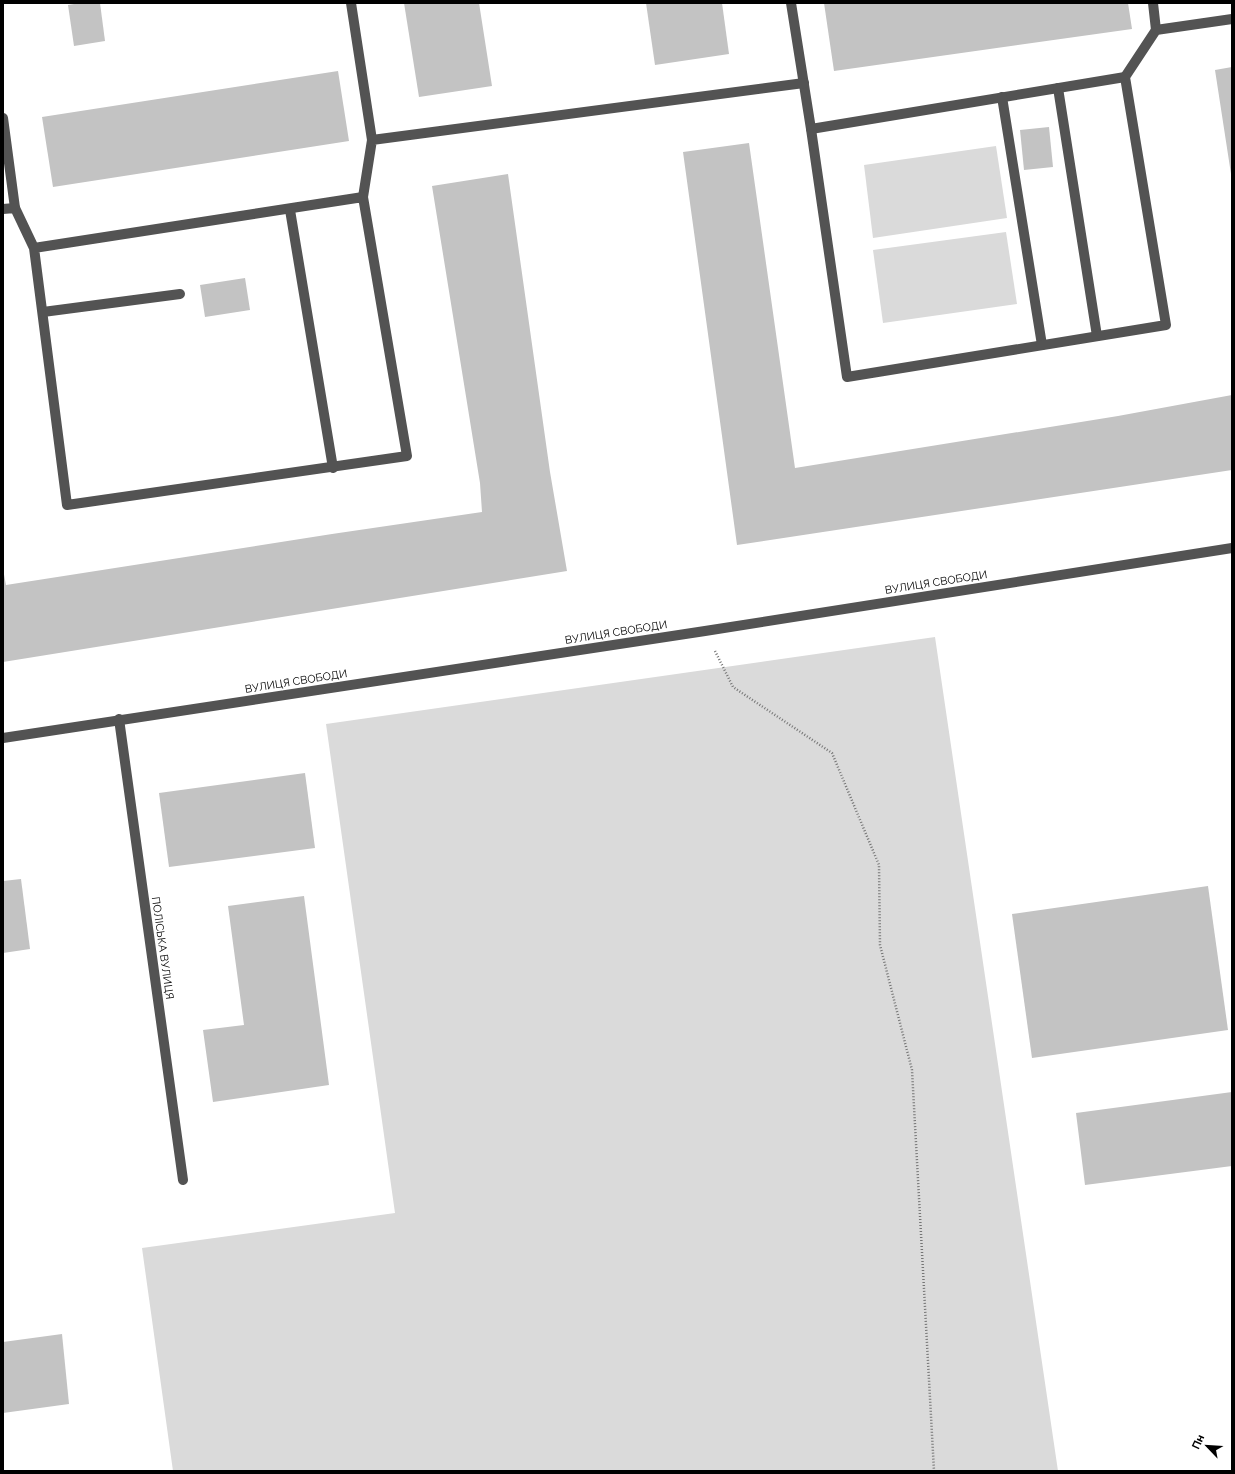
<svg xmlns="http://www.w3.org/2000/svg" width="1235" height="1474" font-family="Raleway,sans-serif">
<style>
.green{fill:#dadada}
.building{fill:#c3c3c3}
.lines{fill:none;stroke-linecap:round;stroke-linejoin:round}
.path{stroke:#757575;stroke-width:2.5;stroke-dasharray:1 2;stroke-linecap:butt}
.minor{stroke:#535353;stroke-width:10}
.labels{text-anchor:middle;stroke-width:3;stroke-linejoin:round;paint-order:stroke}
.street-label{font-size:11px;fill:#000;stroke:#fff}
</style>
<rect width="100%" height="100%" fill="#fff"/>
<!-- green -->
<g class="green">
<path d="M996 146 1007 218 873 238 864 165Z"/>
<path d="M1006 232 1017 304 883 323 873 250Z"/>
<path d="M935 637 1058 1471H173L142 1248 395 1213 326 724Z"/>
</g>
<!-- building -->
<g class="building">
<path d="M80 3H100L105 41 74 46 68 5Z"/>
<path d="M404 3H479L492 86 419 97Z"/>
<path d="M646 3H722L729 54 655 65Z"/>
<path d="M824 3H1128L1132 29 834 71Z"/>
<path d="M1232 67V174H1231L1215 70Z"/>
<path d="M338 71 349 141 53 187 42 117Z"/>
<path d="M1049 127 1053 167 1024 170 1020 130Z"/>
<path d="M749 143 795 468 1118 416 1232 395V470L737 545 683 152Z"/>
<path d="M508 174 550 472 567 571 3 662V569L6 585 332 534 482 512 480 483 432 186Z"/>
<path d="M245 278 250 310 205 317 200 285Z"/>
<path d="M305 773 315 848 169 867 159 793Z"/>
<path d="M21 879 30 949 3 953V881Z"/>
<path d="M1208 886 1228 1030 1032 1058 1012 914Z"/>
<path d="M304 896 329 1085 213 1102 203 1030 244 1025 228 906Z"/>
<path d="M1232 1092V1166L1085 1185 1076 1113Z"/>
<path d="M62 1334 69 1404 3 1413V1342Z"/>
</g>
<g class="lines">
<!-- path -->
<path class="path" d="M715 651 733 687 832 753 879 865 880 945 912 1070 934 1471"/>
<!-- minor -->
<g class="minor">
<path d="M351 3 372 140"/>
<path d="M791 3 811 129 1125 77"/>
<path d="M1153 3 1156 30"/>
<path d="M1058 88 1097 336"/>
<path d="M1002 97 1042 345"/>
<path d="M3 118 15 208"/>
<path d="M811 129 847 377 1166 325 1125 77 1156 30 1232 19"/>
<path d="M363 197 372 140 804 83"/>
<path d="M3 209 15 208 34 248 67 505 407 456 363 197 34 248"/>
<path d="M290 210 333 468"/>
<path d="M43 312 180 294"/>
<path d="M119 719 183 1180"/>
<path d="M3 738 705 631 1232 548"/>
</g>
</g>
<g class="labels">
<!-- street labels -->
<g class="street-label">
<text transform="translate(936 582) rotate(-9)" y="4">ВУЛИЦЯ СВОБОДИ</text>
<text transform="translate(616 632) rotate(-9)" y="4">ВУЛИЦЯ СВОБОДИ</text>
<text transform="translate(296 681) rotate(-9)" y="4">ВУЛИЦЯ СВОБОДИ</text>
<text transform="translate(163 948) rotate(82)" y="4">ПОЛІСЬКА ВУЛИЦЯ</text>
</g>
</g>
<!-- border -->
<rect width="1235" height="1474" fill="none" stroke="#000000" stroke-width="8"/>
<!-- north arrow -->
<g transform="translate(1207 1446) rotate(295)" stroke="#ffffff" stroke-width="3" paint-order="stroke">
<path d="M0-3L7 15L0 10L-7 15Z" fill="#000000"/>
<text y="-6" font-size="11" font-weight="bold" text-anchor="middle" fill="#000000">Пн</text>
</g>
</svg>
